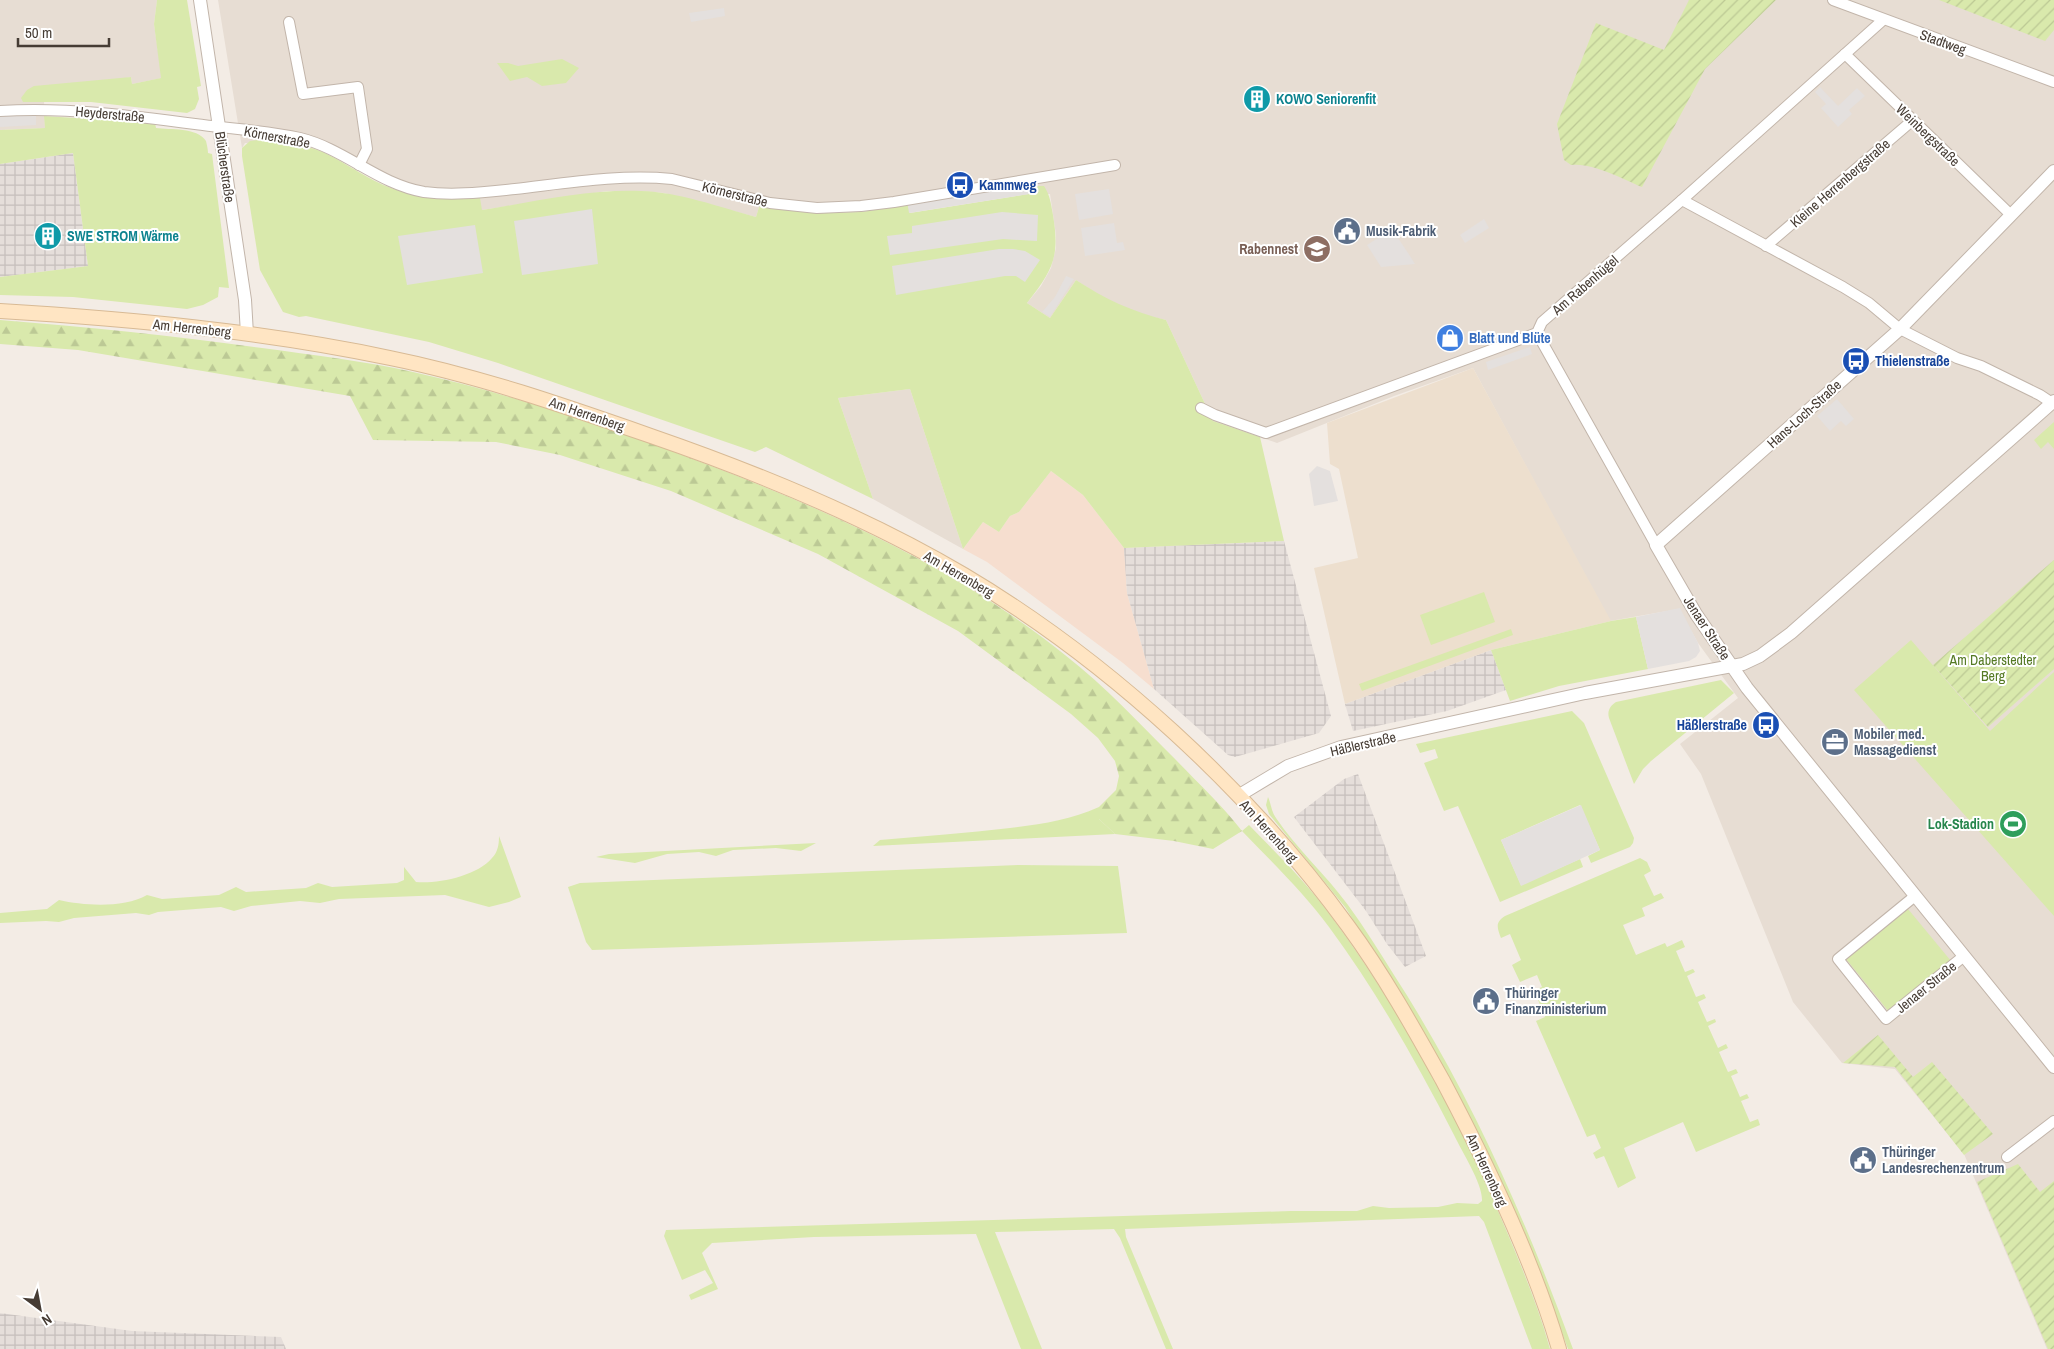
<svg xmlns="http://www.w3.org/2000/svg" width="2054" height="1349" font-family="'Archivo Narrow',sans-serif">
<style>
.residential{fill:#e7ddd3}
.commercial{fill:#f6decf}
.industrial{fill:url(#industrial-grid)}
.education{fill:#eddfce}
.green{fill:#d9e9ac}
.forest{fill:url(#forest-firs)}
.garden{fill:url(#garden-furrows)}
.parking{fill:#e4e0de}
.lines{fill:none;stroke-linecap:round;stroke-linejoin:round}
.minor-casing{stroke:#c2b5aa;stroke-width:12}
.tertiary-casing{stroke:#c2b5aa;stroke-width:14}
.secondary-casing{stroke:#d8ba95;stroke-width:16}
.minor{stroke:#fff;stroke-width:10}
.tertiary{stroke:#fff;stroke-width:12}
.secondary{stroke:#ffe5c3;stroke-width:14}
.labels{text-anchor:middle;stroke-width:4;stroke-linejoin:round;paint-order:stroke}
.street-label{font-size:14px;fill:#463c34;stroke:#fff}
.culture-label{font-size:14px;font-weight:bold;fill:#0d838f;stroke:#fff;text-anchor:start}
.transit-label{font-size:14px;font-weight:bold;fill:#164399;stroke:#fff;text-anchor:start}
.service-label{font-size:14px;font-weight:bold;fill:#4e5e75;stroke:#fff;text-anchor:start}
.education-label{font-size:14px;font-weight:bold;fill:#785e54;stroke:#fff;text-anchor:end}
.shop-label{font-size:14px;font-weight:bold;fill:#366cbe;stroke:#fff;text-anchor:start}
.park-label{font-size:14px;fill:#557a25;stroke:#fff}
.leisure-label{font-size:14px;font-weight:bold;fill:#27864d;stroke:#fff;text-anchor:end}
</style>
<defs>
<pattern id="industrial-grid" width="8" height="8" patternUnits="userSpaceOnUse" patternTransform="scale(1.25)"><rect width="8" height="8" fill="#e5deda"/><path d="M0 4h8M4 0v8" fill="none" stroke="#c6bfbc"/></pattern>
<pattern id="forest-firs" width="22" height="20" patternUnits="userSpaceOnUse" patternTransform="scale(1.25)"><rect width="22" height="20" fill="#d9e9ac"/><path d="M5 1l3.5 6h-7zM16 11l3.5 6h-7z" fill="#bcc995"/></pattern>
<pattern id="garden-furrows" width="10" height="10" patternUnits="userSpaceOnUse" patternTransform="scale(1.25)"><rect width="10" height="10" fill="#d9e9ac"/><path d="M-1 1l2-2M0 10L10 0M9 11l2-2" fill="none" stroke="#bcc995"/></pattern>
</defs>
<rect width="100%" height="100%" fill="#f3ece5"/>
<!-- residential -->
<g class="residential">
<path d="M0 0H157L154 24 162 78 132 84 131 77 23 102 44 101 45 128 0 130Z"/>
<path d="M218 0H2054V1349H2047L1964 1154 1895 1069 1842 1063 1793 1002 1701 774 1680 744 1738 698 1698 643 1679 609 1610 621 1473 368 1394 396 1277 443 1213 421 1166 320 1140 314 1103 298 1076 280 1050 318 1027 303 1041 286 1051 268 1056 248V235L1050 194H1029L908 205 861 212 817 213 759 207 756 217 664 193 641 191H607L482 210 449 199 424 197 393 188 321 151 299 146 245 143 242 148Z"/>
<path d="M910 389 963 549 873 499 838 398Z"/>
</g>
<!-- commercial -->
<path class="commercial" d="M1051 471 1083 495 1124 548 1127 593 1154 689 1123 663 987 562 963 549 983 522 999 532 1010 516 1019 512Z"/>
<!-- industrial -->
<g class="industrial">
<path d="M73 153 88 266 0 277V164Z"/>
<path d="M1284 541 1331 716 1319 733 1235 757 1228 755 1154 689 1127 593 1124 548Z"/>
<path d="M1491 650 1506 690 1447 711 1353 731 1345 704Z"/>
<path d="M1358 774 1426 956 1405 967 1387 944 1366 911 1294 817 1344 779Z"/>
<path d="M0 1313 132 1331 281 1337 286 1349H0Z"/>
</g>
<!-- education -->
<path class="education" d="M1473 368 1611 621 1491 650 1345 704 1314 568 1358 558 1339 469 1330 464 1327 423Z"/>
<!-- green -->
<g class="green">
<path d="M157 0H187L201 86 197 87 199 99 195 109 187 113 91 102H23L21 98 27 90 34 86 131 77 132 84 161 78 154 24Z"/>
<path d="M562 59 579 68 566 83 542 86 527 77 510 81 497 63H508L518 66Z"/>
<path d="M44 116 155 123 156 128C170 130 197 127 206 141 207 145 208 150 208 153L212 154 229 288 219 287 218 297 203 305 187 309 73 297 0 295V277L88 266 73 153 0 164V130L45 128Z"/>
<path d="M259 140C280 143 303 144 323 152 340 160 356 171 373 180 407 198 442 200 480 198L482 210C533 202 589 189 641 191 679 192 719 207 756 217L759 207 817 213 861 212 908 205 910 213 1029 194 1028 186H1044C1050 195 1051 204 1053 215 1060 257 1053 270 1027 303L1050 318 1076 280C1105 299 1133 312 1166 320L1213 421 1260 437 1284 541 1124 548 1083 495 1051 471 1019 512 1010 516 999 532 983 522 963 549 910 389 838 398 873 499 766 447 755 452 498 363 429 342 306 316 299 317 283 312 260 270 242 156V148L250 141Z"/>
<path d="M2054 422V449L2048 442 2041 449 2034 440Z"/>
<path d="M1484 592 1495 622 1431 645 1420 615Z"/>
<path d="M1636 617 1648 669 1559 686 1510 701 1491 650 1611 621Z"/>
<path d="M1511 629 1513 635 1362 691 1359 684Z"/>
<path d="M1911 640 1990 731 2054 672V916L1854 690Z"/>
<path d="M1721 680 1734 693 1651 761 1643 769 1634 784 1609 718C1607 711 1610 706 1616 702Z"/>
<path d="M1572 711 1584 723 1634 838 1633 843 1630 847 1591 863 1588 856 1600 850 1580 805 1501 840 1521 885 1580 859 1583 867 1500 902 1458 806 1444 811 1424 763 1438 758 1435 749 1420 753 1416 744Z"/>
<path d="M1268 797C1271 803 1271 811 1276 818 1297 849 1326 875 1348 905 1364 927 1379 951 1394 975 1469 1091 1526 1219 1573 1349H1568L1543 1282 1512 1208 1486 1149 1456 1090 1419 1024 1345 907 1269 814 1266 805Z"/>
<path d="M1099 807V819L1115 834 873 846 880 840C923 836 967 833 1010 828 1042 824 1070 820 1099 807Z"/>
<path d="M1249 825C1276 853 1305 881 1328 912 1401 1010 1460 1119 1507 1232 1523 1270 1539 1309 1550 1349H1532L1484 1222 1479 1216 1125 1229 1126 1237 1173 1349H1166L1120 1238 1114 1229 995 1232 1042 1349H1021L976 1234 814 1237 712 1243 702 1253 718 1289 691 1300 689 1295 713 1283 705 1270 682 1280 664 1236 666 1230 1291 1211H1357L1373 1206 1389 1208 1438 1207 1457 1203 1478 1204 1482 1201C1483 1184 1462 1152 1454 1135 1417 1063 1377 992 1329 927 1303 892 1272 862 1242 831Z"/>
<path d="M499 836 521 897 509 902 489 907 445 895 339 899 320 903 300 901 251 906 234 911 221 907 158 912 149 915 136 913 74 918 59 922 46 921 0 923V913L47 909 59 900C85 906 124 908 147 895L162 899 219 895 236 887 246 892 306 888 318 883 332 887 397 883 404 880V867L416 882C438 884 477 876 492 858 498 852 499 844 499 836Z"/>
<path d="M816 843 801 851 776 848 733 850 716 856 699 852 667 854 635 863 596 857 609 854Z"/>
<path d="M1640 858 1647 862 1651 871 1644 875 1654 896 1661 893 1664 898 1642 908 1645 916 1623 925 1636 955 1665 943 1667 947 1682 940 1685 947 1676 951 1685 972 1693 969 1695 972 1687 976 1696 997 1704 994 1706 998 1698 1002 1707 1022 1715 1019 1716 1022 1708 1026 1718 1048 1726 1044 1728 1048 1719 1052 1728 1072 1736 1069 1738 1073 1731 1076 1740 1097 1747 1094 1749 1098 1741 1101 1750 1122 1758 1119 1760 1125 1696 1152 1683 1122 1624 1148 1636 1178 1618 1188 1604 1156 1596 1159 1593 1153 1601 1148 1595 1134 1587 1137 1536 1021 1545 1017 1534 990 1542 987 1537 975 1520 982 1512 965 1521 960 1510 934 1501 938C1497 928 1495 922 1505 916Z"/>
<path d="M1018 865 1118 866 1127 933 592 950 586 942 568 887 580 883Z"/>
<path d="M1908 909 1951 961 1889 1012 1846 959Z"/>
</g>
<!-- forest -->
<path class="forest" d="M0 320C88 327 175 336 262 348 313 355 364 361 413 372 506 393 597 423 685 456 819 506 953 565 1065 655 1106 687 1140 724 1176 760 1198 783 1222 805 1242 831L1213 849 1174 841 1115 834 1099 819V807L1116 790 1119 776 1115 761 1098 738 1071 714 958 631 818 554 671 491 560 455 496 442 373 440 350 396 78 350 0 344Z"/>
<!-- garden -->
<g class="garden">
<path d="M1689 0H1776L1705 69 1642 187C1623 179 1592 162 1571 165L1564 160 1557 124 1596 23 1664 50Z"/>
<path d="M1939 0H2054V30L2045 41Z"/>
<path d="M2054 560V669L1988 727 1933 665Z"/>
<path d="M1878 1035 1913 1077 1932 1062 1993 1134 1964 1155 1895 1067 1843 1063Z"/>
<path d="M2018 1164 2040 1192 2054 1181V1349H2048L1977 1182Z"/>
</g>
<!-- parking -->
<g class="parking">
<path d="M724 8 725 16 691 22 689 13Z"/>
<path d="M1820 87 1838 106 1857 88 1865 96 1849 110 1852 114 1838 127 1821 108 1826 104 1815 92Z"/>
<path d="M36 109V125L0 127V111Z"/>
<path d="M1027 180 1029 194 909 213 907 200Z"/>
<path d="M1109 189 1113 214 1079 220 1075 194Z"/>
<path d="M592 209 598 264 522 275 514 221Z"/>
<path d="M1002 212 1038 215 1037 241 1003 239 890 255 887 236 912 233V226Z"/>
<path d="M1484 219 1489 228 1465 243 1460 235Z"/>
<path d="M1114 223 1117 243 1123 242 1125 250 1085 256 1081 228Z"/>
<path d="M475 225 483 273 407 285 398 236Z"/>
<path d="M1392 229 1410 256 1415 264 1381 267 1367 245Z"/>
<path d="M999 249H1013L1025 251 1040 260 1025 282 1016 276H1005L896 295 892 266Z"/>
<path d="M1066 276 1074 279 1050 317 1042 312 1055 297Z"/>
<path d="M1530 347 1532 354 1488 370 1486 362Z"/>
<path d="M1837 399 1854 419 1846 426 1841 421 1830 431 1817 416Z"/>
<path d="M1317 466 1330 471 1338 501 1314 506 1309 474Z"/>
<path d="M1680 608 1698 643 1700 651 1696 657 1689 661 1648 669 1636 617Z"/>
<path d="M1581 805 1600 850 1521 886 1501 840Z"/>
</g>
<g class="lines">
<!-- minor casing -->
<g class="minor-casing">
<g id="minor">
<path d="M1833 0 2054 82"/>
<path d="M289 22 303 94 358 87 367 149 359 165"/>
<path d="M1845 54 2011 215"/>
<path d="M0 111C69 107 135 116 203 125 235 129 269 131 300 138 345 149 378 184 424 192 454 196 485 192 515 189 567 183 620 174 672 179L770 203 817 208 861 206 894 202 1115 165"/>
<path d="M1682 200 1843 287 1869 303 1900 329 1957 358 1981 366 2040 395 2052 403"/>
<path d="M1766 246 1913 120"/>
<path d="M1537 333 1656 545"/>
<path d="M1201 408 1215 415 1266 433 1537 333 1542 322 1682 200 1883 20"/>
<path d="M1915 896 1838 959 1886 1019 1964 956"/>
<path d="M2007 1157 2054 1121"/>
</g>
</g>
<!-- tertiary casing -->
<g class="tertiary-casing">
<g id="tertiary">
<path d="M200 0 245 300 247 334"/>
<path d="M2054 171 1900 329 1656 545 1696 614 1747 688 2054 1067"/>
<path d="M1238 796 1288 766 1341 747 1585 693 1743 664 1760 656 1791 633 2054 401"/>
</g>
</g>
<!-- secondary casing -->
<g class="secondary-casing">
<path id="secondary" d="M0 311C130 319 262 331 390 358 479 376 565 406 651 436 758 473 866 517 964 575 1109 661 1249 790 1348 926 1384 975 1414 1029 1443 1081 1487 1164 1533 1259 1559 1349"/>
</g>
<!-- minor -->
<use href="#minor" class="minor"/>
<!-- tertiary -->
<use href="#tertiary" class="tertiary"/>
<!-- secondary -->
<use href="#secondary" class="secondary"/>
</g>
<!-- icons -->
<defs>
<g id="building-disc" transform="scale(1.4375)"><circle r="9.5" fill="#0f9aa8" stroke="#fff"/><path d="M-4-6H4V6H1V3H-1V6H-4ZM-2.5-4.3h1.7v1.8h-1.7ZM.8-4.3h1.7v1.8H.8ZM-2.5-1h1.7V.8h-1.7ZM.8-1h1.7V.8H.8Z" fill="#fff"/></g>
<g id="bus-disc" transform="scale(1.4375)"><circle r="9.5" fill="#1a4fb4" stroke="#fff"/><path d="M-5-6H5V4H4V6H2V4H-2V6H-4V4H-5ZM-3.5-4V0h7V-4ZM-3.5 1.2v1.5H-2V1.2ZM2 1.2v1.5H3.5V1.2Z" fill="#fff"/></g>
<g id="civic-disc" transform="scale(1.4375)"><circle r="9.5" fill="#5c6f8a" stroke="#fff"/><path d="M-.6-6.5H3V-4.5H.6V-3L4-1V1h2V6H-6V1h2V-1L-.6-3ZM-1.2 2.5V6h2.4V2.5Z" fill="#fff"/></g>
<g id="school-disc" transform="scale(1.4375)"><circle r="9.5" fill="#8d6e63" stroke="#fff"/><path d="M0-5L7-2L0 1L-7-2ZM-4 1L0 2.5L4 1V4Q0 6-4 4Z" fill="#fff"/></g>
<g id="shop-disc" transform="scale(1.4375)"><circle r="9.5" fill="#3f7fe0" stroke="#fff"/><path d="M-5-2.5h2.3a2.7 3.5 0 0 1 5.4 0H5L5.5 6h-11ZM-1.5-2.5h3a1.5 2.3 0 0 0-3 0Z" fill="#fff"/></g>
<g id="office-disc" transform="scale(1.4375)"><circle r="9.5" fill="#5c6f8a" stroke="#fff"/><path d="M-6-3h4V-5.5h4V-3h4V5H-6ZM-1-4.5V-3h2v-1.5ZM-6 0V1H6V0Z" fill="#fff"/></g>
<g id="stadium-disc" transform="scale(1.4375)"><circle r="9.5" fill="#2e9e5b" stroke="#fff"/><path d="M0-5a6.5 5 0 1 0 0 10a6.5 5 0 1 0 0-10ZM-3.5-1.8h7v3.6h-7Z" fill="#fff"/></g>
</defs>
<g fill-rule="evenodd">
<use href="#building-disc" x="1257" y="99"/>
<use href="#bus-disc" x="960" y="185"/>
<use href="#civic-disc" x="1347" y="231"/>
<use href="#building-disc" x="48" y="236"/>
<use href="#school-disc" x="1317" y="249"/>
<use href="#shop-disc" x="1450" y="338"/>
<use href="#bus-disc" x="1856" y="361"/>
<use href="#bus-disc" x="1766" y="725"/>
<use href="#office-disc" x="1835" y="742"/>
<use href="#stadium-disc" x="2013" y="824"/>
<use href="#civic-disc" x="1486" y="1001"/>
<use href="#civic-disc" x="1863" y="1160"/>
</g>
<g class="labels">
<!-- street labels -->
<g class="street-label">
<text transform="translate(1943 42) rotate(20)" y="5">Stadtweg</text>
<text transform="translate(110 114) rotate(5)" y="5">Heyderstraße</text>
<text transform="translate(1928 135) rotate(44)" y="5">Weinbergstraße</text>
<text transform="translate(277 137) rotate(11)" y="5">Körnerstraße</text>
<text transform="translate(225 167) rotate(82)" y="5">Blücherstraße</text>
<text transform="translate(1840 183) rotate(-41)" y="5">Kleine Herrenbergstraße</text>
<text transform="translate(735 194) rotate(14)" y="5">Körnerstraße</text>
<text transform="translate(1585 285) rotate(-41)" y="5">Am Rabenhügel</text>
<text transform="translate(192 328) rotate(6)" y="5">Am Herrenberg</text>
<text transform="translate(587 414) rotate(19)" y="5">Am Herrenberg</text>
<text transform="translate(1804 414) rotate(-42)" y="5">Hans-Loch-Straße</text>
<text transform="translate(959 574) rotate(30)" y="5">Am Herrenberg</text>
<text transform="translate(1707 628) rotate(57)" y="5">Jenaer Straße</text>
<text transform="translate(1363 744) rotate(-13)" y="5">Häßlerstraße</text>
<text transform="translate(1269 831) rotate(48)" y="5">Am Herrenberg</text>
<text transform="translate(1926 987) rotate(-39)" y="5">Jenaer Straße</text>
<text transform="translate(1487 1170) rotate(65)" y="5">Am Herrenberg</text>
</g>
<!-- culture labels -->
<g class="culture-label">
<text x="1276" y="104">KOWO Seniorenfit</text>
<text x="67" y="241">SWE STROM Wärme</text>
</g>
<!-- transit labels -->
<g class="transit-label">
<text x="979" y="190">Kammweg</text>
<text x="1875" y="366">Thielenstraße</text>
<text x="1747" y="730" text-anchor="end">Häßlerstraße</text>
</g>
<!-- service labels -->
<g class="service-label">
<text x="1366" y="236">Musik-Fabrik</text>
<text x="1854" y="739">Mobiler med.<tspan x="1854" dy="16">Massagedienst</tspan></text>
<text x="1505" y="998">Thüringer<tspan x="1505" dy="16">Finanzministerium</tspan></text>
<text x="1882" y="1157">Thüringer<tspan x="1882" dy="16">Landesrechenzentrum</tspan></text>
</g>
<!-- education labels -->
<g class="education-label">
<text x="1298" y="254">Rabennest</text>
</g>
<!-- shop labels -->
<g class="shop-label">
<text x="1469" y="343">Blatt und Blüte</text>
</g>
<!-- park labels -->
<g class="park-label">
<text x="1993" y="665">Am Daberstedter<tspan x="1993" dy="16">Berg</tspan></text>
</g>
<!-- leisure labels -->
<g class="leisure-label">
<text x="1994" y="829">Lok-Stadion</text>
</g>
</g>
<!-- north arrow -->
<g transform="translate(40 1309) rotate(148)" stroke="#ffffff" stroke-width="4" paint-order="stroke">
<path d="M0-4L9 19L0 12L-9 19Z" fill="#463c34"/>
<text y="-8" font-size="14" font-weight="bold" text-anchor="middle" fill="#463c34">N</text>
</g>
<!-- scale -->
<path d="M18 38v8h91v-8" fill="none" stroke="#463c34" stroke-width="2.5"/>
<text x="25" y="38" font-size="15" fill="#463c34" stroke="#ffffff" stroke-width="4" paint-order="stroke">50 m</text>
</svg>
